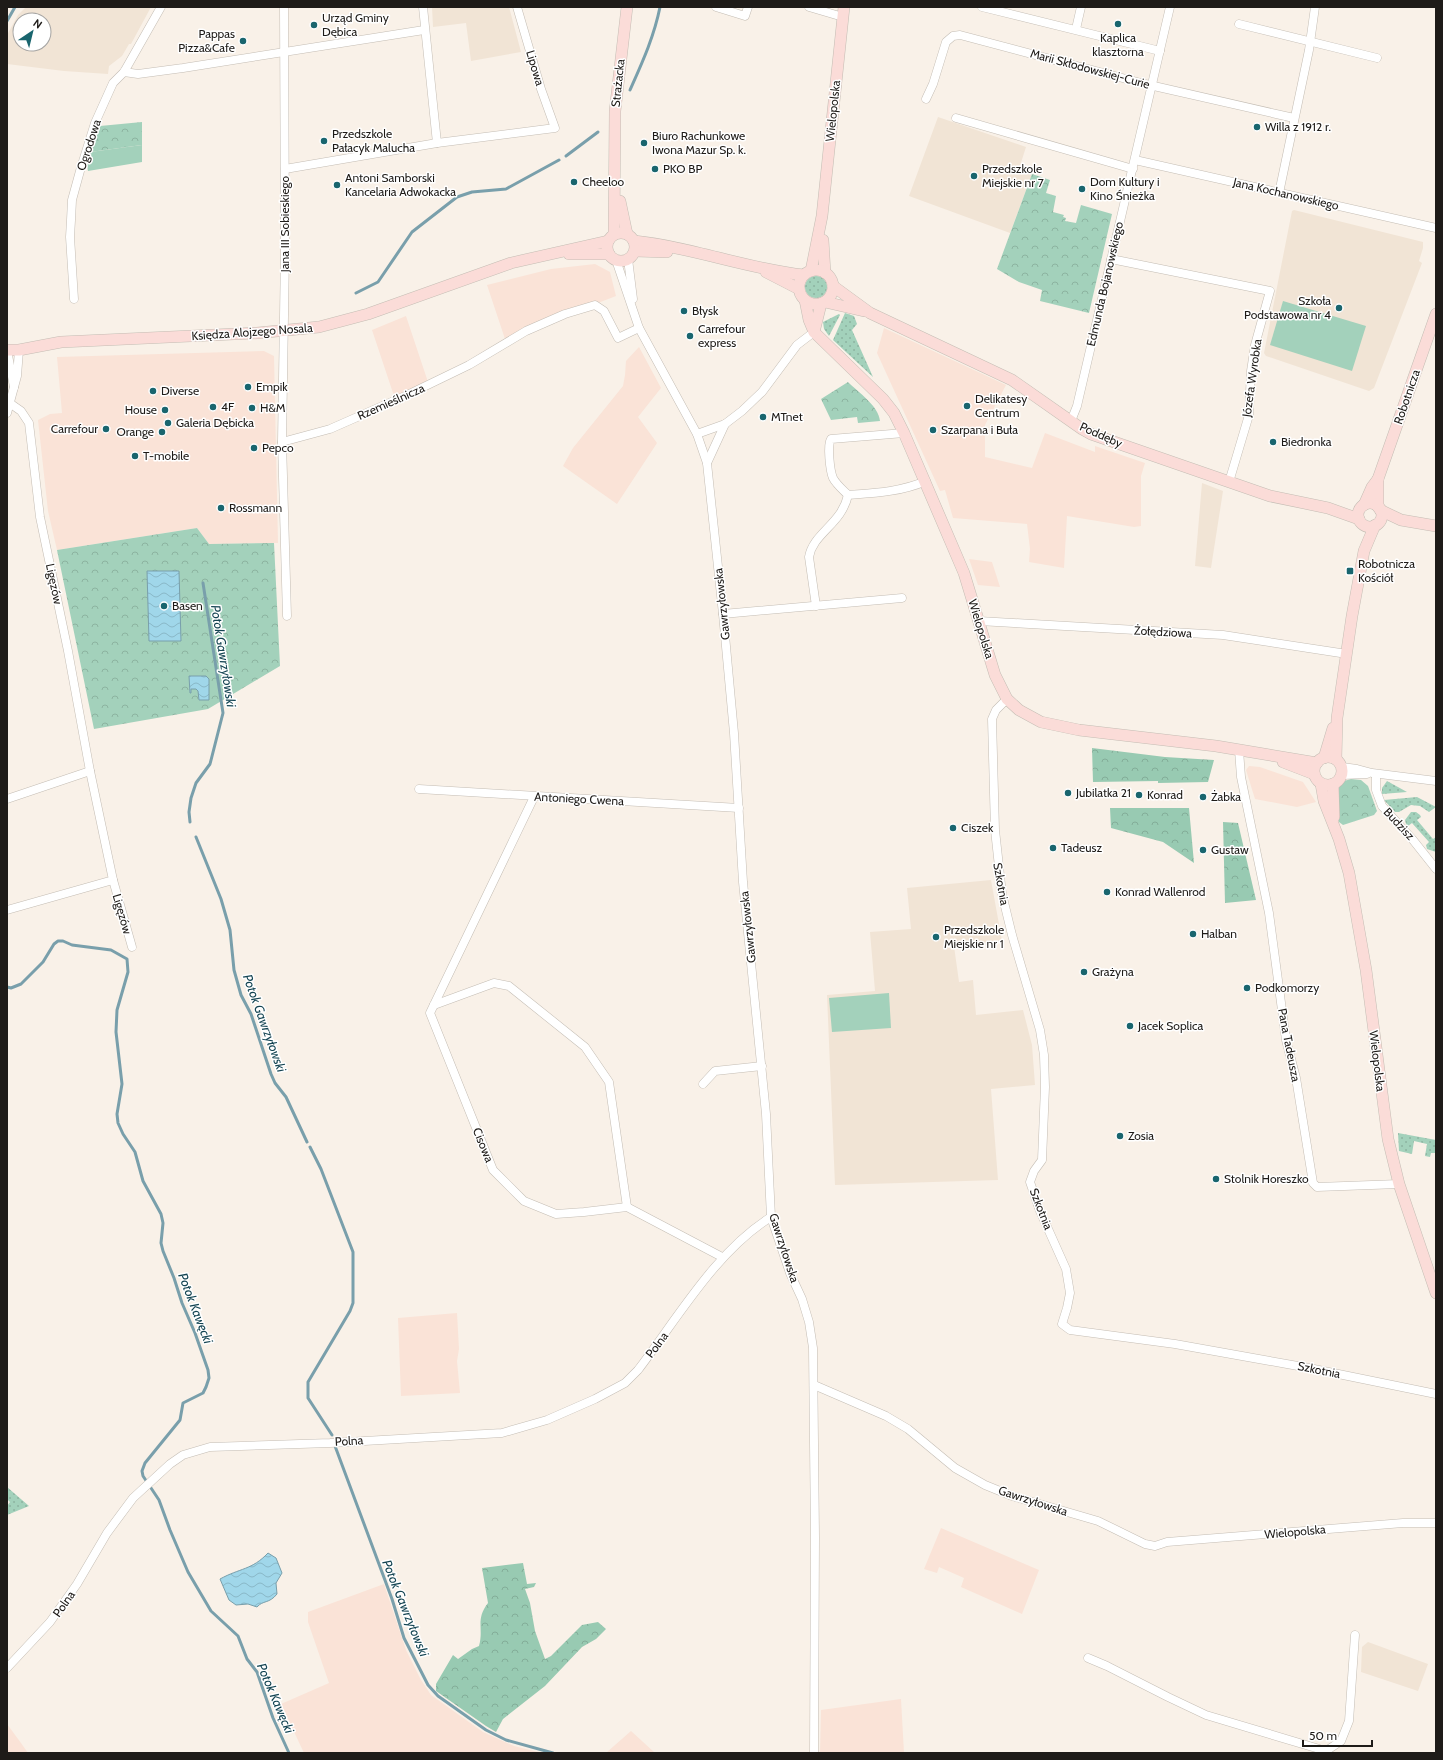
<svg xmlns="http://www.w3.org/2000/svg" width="1443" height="1760" font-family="Cabin,sans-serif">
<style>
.commercial{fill:#fae3d7}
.built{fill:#f1e4d5;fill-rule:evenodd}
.grass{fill:url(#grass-dots)}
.forest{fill:url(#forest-crowns)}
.park{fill:url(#park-crowns)}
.garden{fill:#a3d1bb}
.water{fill:url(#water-waves);stroke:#799fab}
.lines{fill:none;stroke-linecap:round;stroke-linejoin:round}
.stream{stroke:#799fab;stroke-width:3}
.street-casing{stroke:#c4bdb4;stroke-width:9}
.secondary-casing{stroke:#c4bdb4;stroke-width:12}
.street{stroke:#fff;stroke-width:8}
.secondary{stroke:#fbdcd8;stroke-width:11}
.poi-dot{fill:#19656e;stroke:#fff;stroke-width:1.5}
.labels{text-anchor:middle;stroke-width:3;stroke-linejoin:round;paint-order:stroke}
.poi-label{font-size:12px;fill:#1e1b18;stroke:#fff;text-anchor:start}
.street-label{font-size:12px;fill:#1e1b18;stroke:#fff}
.water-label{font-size:13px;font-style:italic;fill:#144452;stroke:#fff}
</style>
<defs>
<pattern id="grass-dots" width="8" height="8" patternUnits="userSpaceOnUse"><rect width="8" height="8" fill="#a3d1bb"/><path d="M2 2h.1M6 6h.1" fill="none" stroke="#8cb3a0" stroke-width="1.8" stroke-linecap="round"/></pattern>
<pattern id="forest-crowns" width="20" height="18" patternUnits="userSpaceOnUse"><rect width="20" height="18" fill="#98cab2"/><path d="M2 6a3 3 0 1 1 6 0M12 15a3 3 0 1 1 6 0" fill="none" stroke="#83ad98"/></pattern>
<pattern id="park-crowns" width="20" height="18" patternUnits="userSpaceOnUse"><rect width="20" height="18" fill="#a3d1bb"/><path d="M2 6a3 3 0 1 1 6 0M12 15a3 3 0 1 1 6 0" fill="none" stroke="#8cb3a0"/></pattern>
<pattern id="water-waves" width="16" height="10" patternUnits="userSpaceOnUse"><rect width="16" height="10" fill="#a0d7ea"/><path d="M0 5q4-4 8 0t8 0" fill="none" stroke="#89b8c8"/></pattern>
</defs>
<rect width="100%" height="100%" fill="#f9f1e8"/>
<!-- commercial -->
<g class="commercial">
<path d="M595 264 610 272 616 296 505 339 487 285 551 269Z"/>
<path d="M406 316 428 382 395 399 372 330Z"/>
<path d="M884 328 1006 385 985 425V457L1032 468 1045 433 1095 452V446L1145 463 1141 476V526L1134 527 1067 516 1064 568 1029 562 1030 549 1027 524 953 518 945 490 940 491 877 353Z"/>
<path d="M639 347 661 388 638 417 657 443 617 504 563 466 573 448 623 386 625 375 626 361Z"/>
<path d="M264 351 274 356 278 543 209 544 197 528 57 550 48 511 38 420 50 414 62 413 57 357Z"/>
<path d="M969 559 992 562 1000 587 978 585Z"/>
<path d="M1249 766 1260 767 1303 782 1316 802 1297 807 1255 799 1246 770Z"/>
<path d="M457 1313 459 1349 457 1361 460 1393 401 1396 398 1318Z"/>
<path d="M941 1528 1039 1570 1022 1614 961 1587 964 1578 939 1567 937 1573 924 1569Z"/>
<path d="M384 1584 406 1650 421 1680 431 1695 483 1732 514 1746 542 1753H304L281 1704 329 1683 308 1622V1612Z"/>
<path d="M901 1699 904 1753H820L821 1710Z"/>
<path d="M7 1724 21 1743 28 1753H7Z"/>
<path d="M631 1731 655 1753H606Z"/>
</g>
<!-- built -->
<g class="built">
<path d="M26 7H151L131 44H129L122 56 109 66 108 74 64 71 7 64V35L18 15ZM20 20H44V44H20Z"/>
<path d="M432 7H509L521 52 471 61 466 23 433 27Z"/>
<path d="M938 117 1026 147 1019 169 1032 174 1010 233 909 196Z"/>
<path d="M1294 210 1423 242V248L1419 261 1422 263 1374 388 1369 391 1266 356 1264 353 1292 211Z"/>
<path d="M1202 483 1223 491 1211 568 1195 566Z"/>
<path d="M991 880 1002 941 954 946 959 982 973 980 976 1015 1023 1010 1032 1045 1035 1085 991 1089 998 1180 835 1185 827 995 875 991 870 932 911 929 907 888Z"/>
<path d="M1368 1642 1428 1664 1418 1691 1361 1672 1362 1647Z"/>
</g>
<!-- grass -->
<g class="grass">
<circle cx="816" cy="287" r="11"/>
<path d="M845 313 854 316 857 324 852 330 873 377 833 340Z"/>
<path d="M839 314 840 315 829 336 824 329 823 322Z"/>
<path d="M1387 781 1407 792 1382 794V788Z"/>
<path d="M1417 797 1436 807 1429 812 1420 806 1411 805 1399 812H1395L1384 800Z"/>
<path d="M1411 812H1416L1420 815 1421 817 1417 820 1433 839 1436 837V852L1427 849 1426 845 1429 842 1412 823 1408 826 1406 824 1405 820Z"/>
<path d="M1398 1133 1436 1140V1153H1431L1430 1157 1425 1156 1427 1144 1414 1141 1412 1154 1399 1151Z"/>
<path d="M7 1487 29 1506 7 1515V1506L10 1502 7 1499Z"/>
</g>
<!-- forest -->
<g class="forest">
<path d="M1092 748 1165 757 1214 760 1208 782 1158 783V781L1093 782Z"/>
<path d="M1110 808H1189L1194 863 1163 842 1111 828Z"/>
<path d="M1223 822 1238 823 1256 900 1225 903Z"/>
<path d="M523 1563 527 1584 536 1583 534 1587 525 1589 530 1603 535 1631 545 1659 551 1656 582 1625 598 1622 606 1629 596 1639 582 1647 545 1686 503 1719 496 1732 486 1726 436 1691V1684L453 1655 458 1659 472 1649 479 1646C484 1628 475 1620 488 1603L482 1568Z"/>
</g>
<!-- park -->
<g class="park">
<path d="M142 122V145L90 152 100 126Z"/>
<path d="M1032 174 1050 180 1046 193 1056 196 1053 212 1064 215 1063 217 1066 218 1065 221 1076 223 1081 205 1112 214 1089 313 1040 301 1042 290 1019 282 997 269Z"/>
<path d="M848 382C858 392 879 406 880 421L858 423 857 417 831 420 821 399Z"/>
<path d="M197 528 209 544 274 543 280 666 208 709 94 729 57 550Z"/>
<path d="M1351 779 1361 780 1368 786 1377 811 1374 815 1343 825 1339 822 1337 811V788L1344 781Z"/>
</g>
<!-- garden -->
<g class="garden">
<path d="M142 145V162L88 171 87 166 90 152Z"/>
<path d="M1283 301 1366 326 1352 371 1270 345Z"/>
<path d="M889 993 891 1028 832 1032 829 998Z"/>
</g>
<!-- water -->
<g class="water">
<path d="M147 571H179L181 641H149Z"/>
<path d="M189 676H206L209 679V700H199L198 691 196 689H191V693H190Z"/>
<path d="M268 1553 276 1558 282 1573 276 1583 277 1594C269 1604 263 1600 257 1607L248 1604 236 1605 229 1600 220 1579C240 1568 252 1570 268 1553Z"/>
</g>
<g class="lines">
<!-- stream -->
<g class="stream">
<path d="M7 21 15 7"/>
<path d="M630 90C642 63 654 37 660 7"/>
<path d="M566 156 598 132"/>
<path d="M356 293 378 282 412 232 457 197 472 192 506 189 559 160"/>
<path d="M190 822 189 812 191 798 196 783 210 764 223 713 203 583"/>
<path d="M196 837 221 899 230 930 234 970 241 995 251 1014 271 1074 275 1083 286 1097 307 1142"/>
<path d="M7 987 11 988 21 984 43 962 54 944 58 941H63L72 945 111 950 127 959 128 972 117 1010 116 1032 122 1084 117 1114 118 1123 123 1134 135 1152 143 1181 161 1214 163 1223 161 1243 163 1251 174 1278 182 1303 195 1333 208 1370 209 1378 206 1387 203 1393 183 1403 180 1420 145 1463 142 1471 143 1476 159 1500 170 1530 188 1572 211 1611 238 1636 247 1659 257 1672 273 1718 289 1753"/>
<path d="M310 1147 321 1169 353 1252V1303L350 1311 308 1382V1398L332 1435"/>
<path d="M335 1446 392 1599 404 1638 428 1685 438 1696 486 1730 506 1740 553 1753"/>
</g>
<!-- street casing -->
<g class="street-casing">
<g id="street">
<path d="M284 7 285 253 282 442 287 616"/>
<path d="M423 7 437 143"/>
<path d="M716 7 745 16 748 7"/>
<path d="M809 7 843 17"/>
<path d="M982 7 1160 51"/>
<path d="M1239 24 1377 58"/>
<path d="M1076 29 1081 7"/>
<path d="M124 72 138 74 183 68 424 30"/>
<path d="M926 99 933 84 946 42 953 36 960 35 1145 84 1294 118"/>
<path d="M956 118 1133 169"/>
<path d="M1135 160 1436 228"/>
<path d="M285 169 437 143 555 128 541 89 517 7"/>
<path d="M1279 193 1309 50 1315 7"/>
<path d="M628 259 633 299"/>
<path d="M1111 259 1270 291 1255 345 1251 371 1249 415 1229 482"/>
<path d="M616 260 639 328 697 434 707 463 723 614 734 733 743 882 766 1114 771 1217 790 1273 802 1299 809 1322 813 1348 815 1537 814 1753"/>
<path d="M74 299 70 237 71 220 72 200 80 171 95 123 113 83 124 72 161 7"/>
<path d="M7 350 14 387"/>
<path d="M7 413 17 376 19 350"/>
<path d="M1071 421 1077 406 1170 7"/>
<path d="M697 434 725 424 742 411 762 392 797 345 814 332"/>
<path d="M282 442 330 429 405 396 469 365 526 331 565 314 595 305 604 311 618 338 639 328"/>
<path d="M707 463 725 424"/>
<path d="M848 495C843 490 836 484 833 478 830 471 827 445 831 439L904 433"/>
<path d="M816 606 809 557C813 533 842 524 848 495 875 493 900 492 926 481"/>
<path d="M723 614 902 598"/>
<path d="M979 621 1223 635 1347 654"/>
<path d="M1007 699 996 710 992 719 995 830 1002 894 1012 935 1040 1030 1044 1055 1045 1087 1042 1160 1034 1171 1030 1182 1040 1211 1066 1269 1070 1293 1067 1308 1062 1324 1070 1330 1175 1344 1309 1368 1436 1394"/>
<path d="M1239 750 1241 777 1269 913 1286 1040 1296 1078 1313 1183 1317 1187 1399 1184"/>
<path d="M1342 767 1357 769 1372 773 1436 781"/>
<path d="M1376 774V790L1382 806 1413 840 1436 869"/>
<path d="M1342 775 1367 774"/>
<path d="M419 789 739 808"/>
<path d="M534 797 430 1013 493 1170 524 1201 556 1214 584 1212 627 1207 722 1257"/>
<path d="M7 799 90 771"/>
<path d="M113 880 132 947"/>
<path d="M7 910 113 880 90 771 68 651 40 517 29 423 21 411 11 404"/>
<path d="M434 1005 494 983 509 986 585 1047 609 1082 627 1207"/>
<path d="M703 1084 715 1071 762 1066"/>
<path d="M814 1385 886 1416 908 1429 955 1468 985 1485 1012 1496 1098 1521 1145 1544 1155 1546 1167 1542 1403 1523H1436"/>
<path d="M1088 1658 1107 1666 1168 1697 1206 1715 1326 1751 1341 1741 1349 1721 1355 1635"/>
<path d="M7 1668 50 1622 77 1584 107 1533 133 1498 170 1464 183 1455 210 1447 330 1443 502 1433 547 1420 595 1399 625 1383 638 1370C677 1319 716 1251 771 1217"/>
</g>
</g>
<!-- secondary casing -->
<g class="secondary-casing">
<g id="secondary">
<path d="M620 201 627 234"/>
<circle cx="621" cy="247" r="14"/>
<path d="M614 234 615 111 627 7"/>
<path d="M823 240 825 273"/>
<path d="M634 241C692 247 747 269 804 275"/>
<path d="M635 251 667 252"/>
<path d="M569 254H609"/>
<circle cx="816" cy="287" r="17"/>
<path d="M811 271 822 216 844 7"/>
<path d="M766 272 799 289"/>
<path d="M833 286 870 313 1012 380 1082 429 1091 434 1270 496 1328 508 1359 519"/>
<path d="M805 300 809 320 814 332 883 399 894 413 904 433 964 573 995 675 1007 699 1019 710 1041 722 1079 730 1216 746 1317 763"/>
<path d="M825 302 864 311"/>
<path d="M814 332 821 304"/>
<path d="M7 350H19L61 342 257 333 319 327 368 314 511 263 608 241"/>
<path d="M1378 479V507"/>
<circle cx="1370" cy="515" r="12"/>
<path d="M1364 505 1372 487 1378 479 1436 314"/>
<path d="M1380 510 1401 520 1436 526"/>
<circle cx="1328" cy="771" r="14"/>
<path d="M1324 758 1333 728"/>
<path d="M1336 759 1337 718 1352 616 1364 551 1375 525"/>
<path d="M1283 762 1314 774"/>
<path d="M1321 784 1324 801 1339 839 1349 873 1366 970 1388 1139 1399 1184 1436 1293"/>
<path d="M1333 784 1334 817"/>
</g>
</g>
<!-- street -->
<use href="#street" class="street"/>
<!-- secondary -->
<use href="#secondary" class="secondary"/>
</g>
<!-- markers -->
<g class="poi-dot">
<circle cx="1118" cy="24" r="4"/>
<circle cx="314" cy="25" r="4"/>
<circle cx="243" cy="41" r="4"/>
<circle cx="1257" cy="127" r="4"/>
<circle cx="324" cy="141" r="4"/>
<circle cx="644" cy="143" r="4"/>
<circle cx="655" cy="169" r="4"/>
<circle cx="974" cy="176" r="4"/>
<circle cx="574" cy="182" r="4"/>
<circle cx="337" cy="185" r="4"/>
<circle cx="1082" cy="189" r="4"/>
<circle cx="1339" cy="308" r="4"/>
<circle cx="684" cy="311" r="4"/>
<circle cx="690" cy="336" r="4"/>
<circle cx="248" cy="387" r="4"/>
<circle cx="153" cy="391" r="4"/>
<circle cx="967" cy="406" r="4"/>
<circle cx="213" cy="407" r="4"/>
<circle cx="252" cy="408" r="4"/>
<circle cx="165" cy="410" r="4"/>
<circle cx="763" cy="417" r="4"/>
<circle cx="168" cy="423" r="4"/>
<circle cx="106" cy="429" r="4"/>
<circle cx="933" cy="430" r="4"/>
<circle cx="162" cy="432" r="4"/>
<circle cx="1273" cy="442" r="4"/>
<circle cx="254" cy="448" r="4"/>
<circle cx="135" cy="456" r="4"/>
<circle cx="221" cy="508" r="4"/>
<rect x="1346" y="567" width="8" height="8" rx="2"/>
<circle cx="164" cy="606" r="4"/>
<circle cx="1068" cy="793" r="4"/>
<circle cx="1139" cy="795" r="4"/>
<circle cx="1203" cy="797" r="4"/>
<circle cx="953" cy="828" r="4"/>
<circle cx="1053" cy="848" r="4"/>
<circle cx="1203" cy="850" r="4"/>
<circle cx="1107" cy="892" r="4"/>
<circle cx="1193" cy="934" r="4"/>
<circle cx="936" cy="937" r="4"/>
<circle cx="1084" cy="972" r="4"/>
<circle cx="1247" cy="988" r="4"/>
<circle cx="1130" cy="1026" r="4"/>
<circle cx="1120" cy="1136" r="4"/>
<circle cx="1216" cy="1179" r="4"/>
</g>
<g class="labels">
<!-- poi labels -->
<g class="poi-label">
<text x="322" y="22">Urząd Gminy<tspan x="322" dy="14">Dębica</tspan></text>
<text x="235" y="38" text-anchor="end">Pappas<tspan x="235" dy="14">Pizza&amp;Cafe</tspan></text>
<text x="1118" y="42" text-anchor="middle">Kaplica<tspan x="1118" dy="14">klasztorna</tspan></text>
<text x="1265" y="131">Willa z 1912 r.</text>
<text x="332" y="138">Przedszkole<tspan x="332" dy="14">Pałacyk Malucha</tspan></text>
<text x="652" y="140">Biuro Rachunkowe<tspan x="652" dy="14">Iwona Mazur Sp. k.</tspan></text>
<text x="663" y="173">PKO BP</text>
<text x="982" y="173">Przedszkole<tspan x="982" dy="14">Miejskie nr 7</tspan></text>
<text x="345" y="182">Antoni Samborski<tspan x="345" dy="14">Kancelaria Adwokacka</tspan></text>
<text x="582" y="186">Cheeloo</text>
<text x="1090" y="186">Dom Kultury i<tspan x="1090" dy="14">Kino Śnieżka</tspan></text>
<text x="1331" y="305" text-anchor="end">Szkoła<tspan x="1331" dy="14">Podstawowa nr 4</tspan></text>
<text x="692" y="315">Błysk</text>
<text x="698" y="333">Carrefour<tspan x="698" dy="14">express</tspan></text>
<text x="256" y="391">Empik</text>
<text x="161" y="395">Diverse</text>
<text x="975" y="403">Delikatesy<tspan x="975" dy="14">Centrum</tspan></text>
<text x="221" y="411">4F</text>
<text x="260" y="412">H&amp;M</text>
<text x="157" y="414" text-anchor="end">House</text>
<text x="771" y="421">MTnet</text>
<text x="176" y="427">Galeria Dębicka</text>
<text x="98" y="433" text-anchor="end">Carrefour</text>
<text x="941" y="434">Szarpana i Buła</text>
<text x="154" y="436" text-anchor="end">Orange</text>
<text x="1281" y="446">Biedronka</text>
<text x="262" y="452">Pepco</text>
<text x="143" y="460">T-mobile</text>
<text x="229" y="512">Rossmann</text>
<text x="1358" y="568">Robotnicza<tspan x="1358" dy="14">Kościół</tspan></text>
<text x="172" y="610">Basen</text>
<text x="1076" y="797">Jubilatka 21</text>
<text x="1147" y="799">Konrad</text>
<text x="1211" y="801">Żabka</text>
<text x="961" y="832">Ciszek</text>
<text x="1061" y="852">Tadeusz</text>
<text x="1211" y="854">Gustaw</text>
<text x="1115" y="896">Konrad Wallenrod</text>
<text x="944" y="934">Przedszkole<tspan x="944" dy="14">Miejskie nr 1</tspan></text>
<text x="1201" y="938">Halban</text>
<text x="1092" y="976">Grażyna</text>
<text x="1255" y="992">Podkomorzy</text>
<text x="1138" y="1030">Jacek Soplica</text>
<text x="1128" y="1140">Zosia</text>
<text x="1224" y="1183">Stolnik Horeszko</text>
</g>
<!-- street labels -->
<g class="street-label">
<text transform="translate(535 68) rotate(73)" y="4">Lipowa</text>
<text transform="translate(1090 69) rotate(15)" y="4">Marii Skłodowskiej-Curie</text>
<text transform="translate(618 83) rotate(-84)" y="4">Strażacka</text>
<text transform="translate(833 111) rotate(-84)" y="4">Wielopolska</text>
<text transform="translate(89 145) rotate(-72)" y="4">Ogrodowa</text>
<text transform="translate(1286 194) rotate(13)" y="4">Jana Kochanowskiego</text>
<text transform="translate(285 224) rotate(-90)" y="4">Jana III Sobieskiego</text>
<text transform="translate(1105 284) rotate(-77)" y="4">Edmunda Bojanowskiego</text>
<text transform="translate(252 332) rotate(-4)" y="4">Księdza Alojzego Nosala</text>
<text transform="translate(1252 378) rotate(-82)" y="4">Józefa Wyrobka</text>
<text transform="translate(1407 397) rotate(-71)" y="4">Robotnicza</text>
<text transform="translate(391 402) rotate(-24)" y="4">Rzemieślnicza</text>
<text transform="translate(1101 435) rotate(24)" y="4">Poddęby</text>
<text transform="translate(54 584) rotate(78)" y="4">Ligęzów</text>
<text transform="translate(722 604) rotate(-96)" y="4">Gawrzyłowska</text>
<text transform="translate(981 629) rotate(73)" y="4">Wielopolska</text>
<text transform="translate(1163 632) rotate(3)" y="4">Żołędziowa</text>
<text transform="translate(579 799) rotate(3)" y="4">Antoniego Cwena</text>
<text transform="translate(1399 824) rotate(47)" y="4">Budzisz</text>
<text transform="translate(1001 884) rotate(80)" y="4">Szkotnia</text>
<text transform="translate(122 914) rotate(74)" y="4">Ligęzów</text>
<text transform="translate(748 927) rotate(-96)" y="4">Gawrzyłowska</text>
<text transform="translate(1289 1045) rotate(79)" y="4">Pana Tadeusza</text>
<text transform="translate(1377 1061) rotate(83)" y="4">Wielopolska</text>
<text transform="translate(483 1145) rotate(68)" y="4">Cisowa</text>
<text transform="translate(1041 1209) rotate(69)" y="4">Szkotnia</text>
<text transform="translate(784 1248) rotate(72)" y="4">Gawrzyłowska</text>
<text transform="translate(657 1345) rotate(-53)" y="4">Polna</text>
<text transform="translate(1319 1370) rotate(11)" y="4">Szkotnia</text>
<text transform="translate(349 1441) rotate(-3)" y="4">Polna</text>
<text transform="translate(1033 1501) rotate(18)" y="4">Gawrzyłowska</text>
<text transform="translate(1295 1532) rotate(-5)" y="4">Wielopolska</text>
<text transform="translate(64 1604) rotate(-55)" y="4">Polna</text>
</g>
<!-- water labels -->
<g class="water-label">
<text transform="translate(224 656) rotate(81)" y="5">Potok Gawrzyłowski</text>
<text transform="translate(265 1023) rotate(70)" y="5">Potok Gawrzyłowski</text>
<text transform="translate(196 1308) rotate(69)" y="5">Potok Kawęcki</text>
<text transform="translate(406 1608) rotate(68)" y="5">Potok Gawrzyłowski</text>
<text transform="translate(276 1698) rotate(67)" y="5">Potok Kawęcki</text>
</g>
</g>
<!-- border -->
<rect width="1443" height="1760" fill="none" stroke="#1e1b18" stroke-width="16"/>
<!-- north arrow -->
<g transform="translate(32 32) rotate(35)"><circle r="19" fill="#ffffff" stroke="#a5a4a3"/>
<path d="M0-3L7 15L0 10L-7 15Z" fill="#19656e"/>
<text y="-6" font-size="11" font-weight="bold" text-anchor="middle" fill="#1e1b18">N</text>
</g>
<!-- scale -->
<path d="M1303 1740v6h69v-6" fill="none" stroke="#1e1b18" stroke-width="2"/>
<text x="1309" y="1740" font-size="12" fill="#1e1b18" stroke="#ffffff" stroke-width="3" paint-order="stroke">50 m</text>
</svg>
